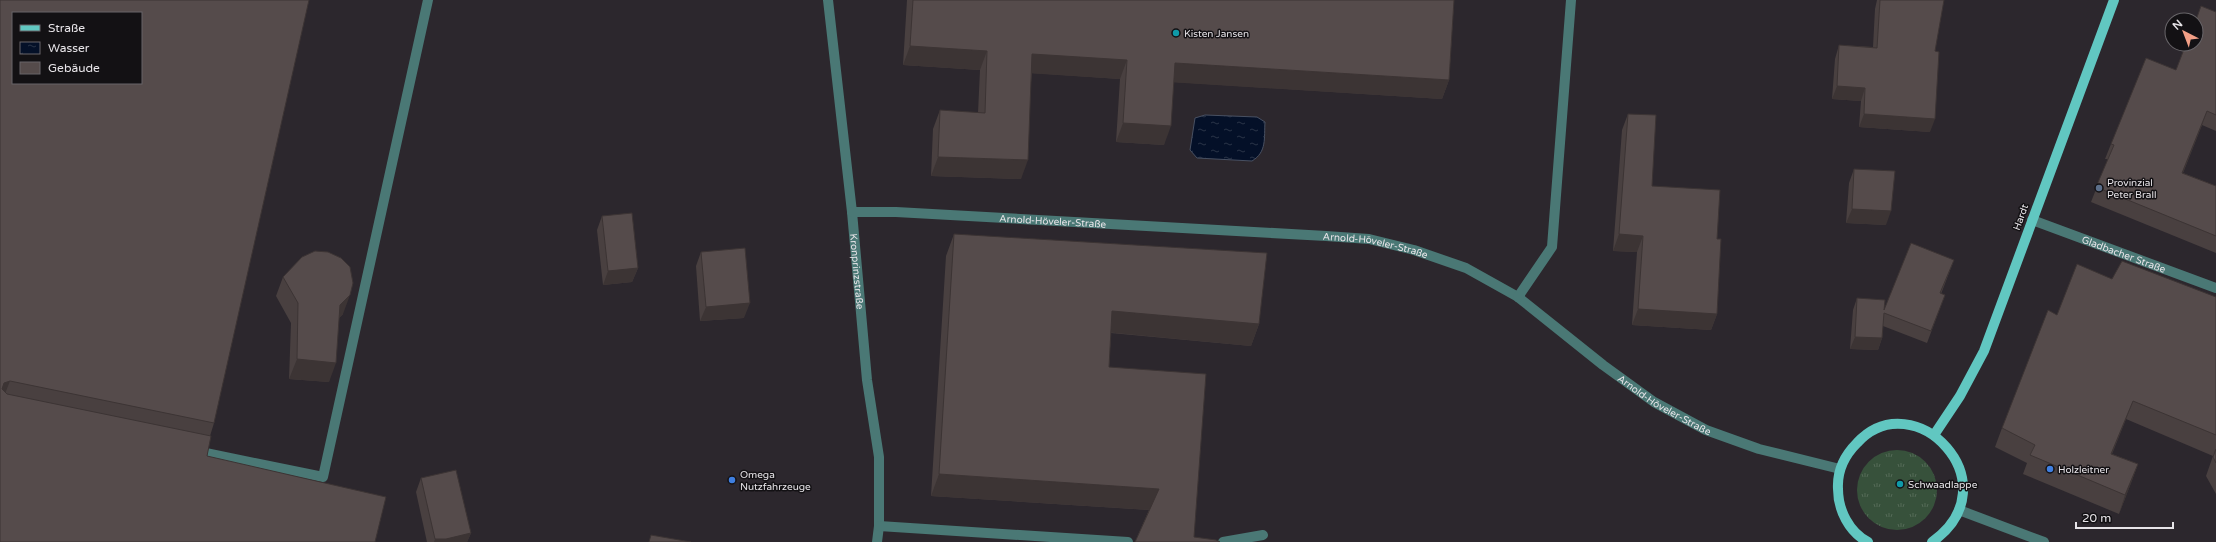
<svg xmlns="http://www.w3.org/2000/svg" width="2216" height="542" font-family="'Varela Round',sans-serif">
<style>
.grass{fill:url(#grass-tufts)}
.water{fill:url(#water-ripples);stroke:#485062}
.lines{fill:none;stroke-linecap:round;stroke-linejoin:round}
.minor{stroke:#4a7875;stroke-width:10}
.major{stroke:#61c7c1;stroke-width:10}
.wall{fill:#494040}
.shaded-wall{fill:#3c3434}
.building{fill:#554b4b;stroke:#3c3434;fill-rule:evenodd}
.culture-dot{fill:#0f9aa8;stroke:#131114;stroke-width:1.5}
.service-dot{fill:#5c6f8a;stroke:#131114;stroke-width:1.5}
.shop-dot{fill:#3f7fe0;stroke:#131114;stroke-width:1.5}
.labels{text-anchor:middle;stroke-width:3;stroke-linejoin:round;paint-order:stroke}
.poi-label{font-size:10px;fill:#e7e4e8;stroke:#131114;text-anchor:start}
.street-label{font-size:10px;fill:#e7e4e8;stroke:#131114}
</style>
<defs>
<pattern id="grass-tufts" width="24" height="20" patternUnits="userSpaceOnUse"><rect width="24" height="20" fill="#37513b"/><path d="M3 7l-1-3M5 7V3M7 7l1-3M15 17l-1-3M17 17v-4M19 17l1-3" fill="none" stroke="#546a57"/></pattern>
<pattern id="water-ripples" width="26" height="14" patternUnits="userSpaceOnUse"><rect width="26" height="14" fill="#041028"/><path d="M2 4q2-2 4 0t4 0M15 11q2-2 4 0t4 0" fill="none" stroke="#293347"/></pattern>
</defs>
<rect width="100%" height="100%" fill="#2c272d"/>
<!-- grass -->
<circle class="grass" cx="1897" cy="490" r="40"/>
<!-- water -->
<path class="water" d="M1205 115 1257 117 1265 122C1264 138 1267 152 1252 161L1197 158 1190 150 1195 118Z"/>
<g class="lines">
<!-- minor -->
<g class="minor">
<path id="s1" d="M828 0 852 212 867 380 879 457V526L877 542"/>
<path id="s2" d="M852 212H896L1326 236 1369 239 1414 250 1466 268 1518 297 1603 365 1654 402 1706 430 1759 449 1840 469"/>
<path id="s3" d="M2032 220 2216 288"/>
<path d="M1518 297 1552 247 1571 0"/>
<path d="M196 451 323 477 428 0"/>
<path d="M1959 510 2044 542"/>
<path d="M879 526 1128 542"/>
<path d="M1223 542 1263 535"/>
</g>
<!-- major -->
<g class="major">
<path d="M1934 435 1960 396 1984 351 2114 0"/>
<path d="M1868 542C1849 532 1838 510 1838 489 1837 471 1844 456 1857 443 1914 381 2014 484 1932 542"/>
</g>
</g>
<!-- wall -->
<g class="wall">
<path d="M0 0 214 423 210 436 207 456 0 542Z"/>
<path d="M907 0H1454L1449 80 1442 99 1174 82 1164 145 1116 142 1120 79 1032 73 1021 179 931 176 933 129 940 110 978 113 980 70 903 65Z"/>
<path d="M1877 0H1944L1935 51 1930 132 1859 127 1861 101 1832 99 1835 59 1839 45 1873 47 1875 9Z"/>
<path d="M2216 12V131L2202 125 2183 173 2216 186V253L2091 202 2108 159H2105L2111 144 2176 70Z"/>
<path d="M1628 114 1652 186 1717 239V314L1711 330 1632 325 1637 252 1613 251 1622 130Z"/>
<path d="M1854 169 1886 225 1846 223 1849 183Z"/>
<path d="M602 216 638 268 632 282 603 285 597 230Z"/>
<path d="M954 234 1259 324 1251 346 1111 333 1109 367 1194 537 1135 542 1149 510 931 496 946 256Z"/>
<path d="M701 252 744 318 700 321 696 266Z"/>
<path d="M1954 260 1941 294 1945 295 1927 343 1883 326 1882 338 1878 350 1850 349 1853 310 1857 298 1884 310Z"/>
<path d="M283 277 343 314 339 318 329 382 289 379 291 323 276 296Z"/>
<path d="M2112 279 2216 297V494L2206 476 2213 456 2126 419 2112 454 2138 464 2131 483 2119 514 2023 474 2027 463 1995 447 2002 428 2057 315Z"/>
<path d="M421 478 471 533 467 542H427L416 492Z"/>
</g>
<!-- shaded-wall -->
<g class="shaded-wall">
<path d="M910 46 987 51 980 70 903 65Z"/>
<path d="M1032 54 1127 60 1120 79 1026 73Z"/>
<path d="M1175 63 1449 80 1442 99 1168 82Z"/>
<path d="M1837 86 1865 88 1861 101 1832 99Z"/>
<path d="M2207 111 2202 125 2177 187 2182 173Z"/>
<path d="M1864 114 1935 119 1930 132 1859 127Z"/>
<path d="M1123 123 1171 126 1164 145 1116 142Z"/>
<path d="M938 157 1028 160 1021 179 931 176Z"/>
<path d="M1852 209 1891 211 1886 225 1846 223Z"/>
<path d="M1619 234 1643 236 1637 252 1613 251Z"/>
<path d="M638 268 632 282 603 285 608 271Z"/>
<path d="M350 295 343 314 333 325 340 305Z"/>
<path d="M750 303 744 318 700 321 706 307Z"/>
<path d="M1638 309 1717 314 1711 330 1632 325Z"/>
<path d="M1112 311 1259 324 1251 346 1105 332Z"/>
<path d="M1855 337 1882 338 1878 350 1850 349Z"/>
<path d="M297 359 336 363 329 382 289 379Z"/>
<path d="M10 381 1 404 0 393 4 383Z"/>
<path d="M2133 401 2126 419 2104 472 2111 454Z"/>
<path d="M2138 464 2131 483 2119 514 2125 495Z"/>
<path d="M939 474 1159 489 1151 510 931 496Z"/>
<path d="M471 533 467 542H434L435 539Z"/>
</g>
<!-- building -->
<g class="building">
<path d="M0 0H309L214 423 10 381 4 383 2 389 7 394 211 436 207 456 386 497 375 542H0ZM13 13H141V83H13Z"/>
<path d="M913 0H1454L1449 80 1175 63 1171 126 1123 123 1127 60 1032 54 1028 160 938 157 940 110 985 113 987 51 910 46Z"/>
<path d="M1880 0H1944L1935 51 1939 52 1935 119 1864 114 1865 88 1837 86 1839 45 1877 48Z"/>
<path d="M2201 6 2216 12V115L2207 111 2182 173 2216 186V236L2096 187 2114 145 2111 144 2146 58 2176 70 2186 44H2196V20Z"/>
<path d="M1628 114 1656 115 1652 186 1720 190 1717 239H1721L1717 314 1638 309 1643 236 1619 234Z"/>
<path d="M1854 169 1895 171 1891 211 1852 209Z"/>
<path d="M632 213 638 268 608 271 602 216Z"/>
<path d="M954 234 1267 253 1259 324 1112 311 1109 367 1206 374 1194 537 1216 540 1220 542H1135L1159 489 939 474Z"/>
<path d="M1911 243 1954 260 1940 293 1945 295 1931 331 1884 313 1882 338 1855 337 1857 298 1885 300 1884 310Z"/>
<path d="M745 248 750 303 706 307 701 252Z"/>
<path d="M315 251 328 252 341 258 350 267 353 283 350 295 340 305 336 363 297 359 298 303 283 277 302 257Z"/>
<path d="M2122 261 2216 297V435L2133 401 2111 454 2138 464 2125 495 2030 455 2035 445 2002 428 2048 310 2057 315 2077 264 2112 279Z"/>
<path d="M2216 449V463L2213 457Z"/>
<path d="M456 470 471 533 446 539H435L421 478Z"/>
<path d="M651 535 691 542H649Z"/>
</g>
<!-- markers -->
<g class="culture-dot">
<circle cx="1176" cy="33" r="4"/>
<circle cx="1900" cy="484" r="4"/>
</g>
<circle class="service-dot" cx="2099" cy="188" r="4"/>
<g class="shop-dot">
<circle cx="2050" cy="469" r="4"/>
<circle cx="732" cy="480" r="4"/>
</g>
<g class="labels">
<!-- poi labels -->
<g class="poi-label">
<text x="1184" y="37">Kisten Jansen</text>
<text x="2107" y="186">Provinzial<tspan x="2107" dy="12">Peter Brall</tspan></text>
<text x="2058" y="473">Holzleitner</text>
<text x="740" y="478">Omega<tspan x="740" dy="12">Nutzfahrzeuge</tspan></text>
<text x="1908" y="488">Schwaadlappe</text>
</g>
<!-- street labels -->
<g class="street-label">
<text transform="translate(2020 217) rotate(-70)" y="4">Hardt</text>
<text dy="4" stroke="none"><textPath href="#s2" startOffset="201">Arnold-Höveler-Straße</textPath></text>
<text dy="4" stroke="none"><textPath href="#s2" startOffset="525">Arnold-Höveler-Straße</textPath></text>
<text dy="4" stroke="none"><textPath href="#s3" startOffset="98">Gladbacher Straße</textPath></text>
<text dy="4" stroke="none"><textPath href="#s1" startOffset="273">Kronprinzstraße</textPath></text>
<text dy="4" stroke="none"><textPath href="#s2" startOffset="861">Arnold-Höveler-Straße</textPath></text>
</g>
</g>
<!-- legend -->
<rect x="12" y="12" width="130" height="72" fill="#131114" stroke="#686569"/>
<rect x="20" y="25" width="20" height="6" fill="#61c7c1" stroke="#686569"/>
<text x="48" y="32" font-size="12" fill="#e7e4e8">Straße</text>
<rect x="20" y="42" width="20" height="12" fill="url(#water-ripples)" stroke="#686569"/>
<text x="48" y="52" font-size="12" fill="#e7e4e8">Wasser</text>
<rect x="20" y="62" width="20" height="12" fill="#554b4b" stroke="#686569"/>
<text x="48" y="72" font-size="12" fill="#e7e4e8">Gebäude</text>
<!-- north arrow -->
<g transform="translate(2184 32) rotate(318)"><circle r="19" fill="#131114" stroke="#686569"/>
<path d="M0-3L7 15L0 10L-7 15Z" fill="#f39f86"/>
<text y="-6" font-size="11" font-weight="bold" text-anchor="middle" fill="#e7e4e8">N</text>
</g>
<!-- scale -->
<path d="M2076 522v6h97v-6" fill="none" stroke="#e7e4e8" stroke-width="2"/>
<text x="2082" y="522" font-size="12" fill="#e7e4e8" stroke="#131114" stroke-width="3" paint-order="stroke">20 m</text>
</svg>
